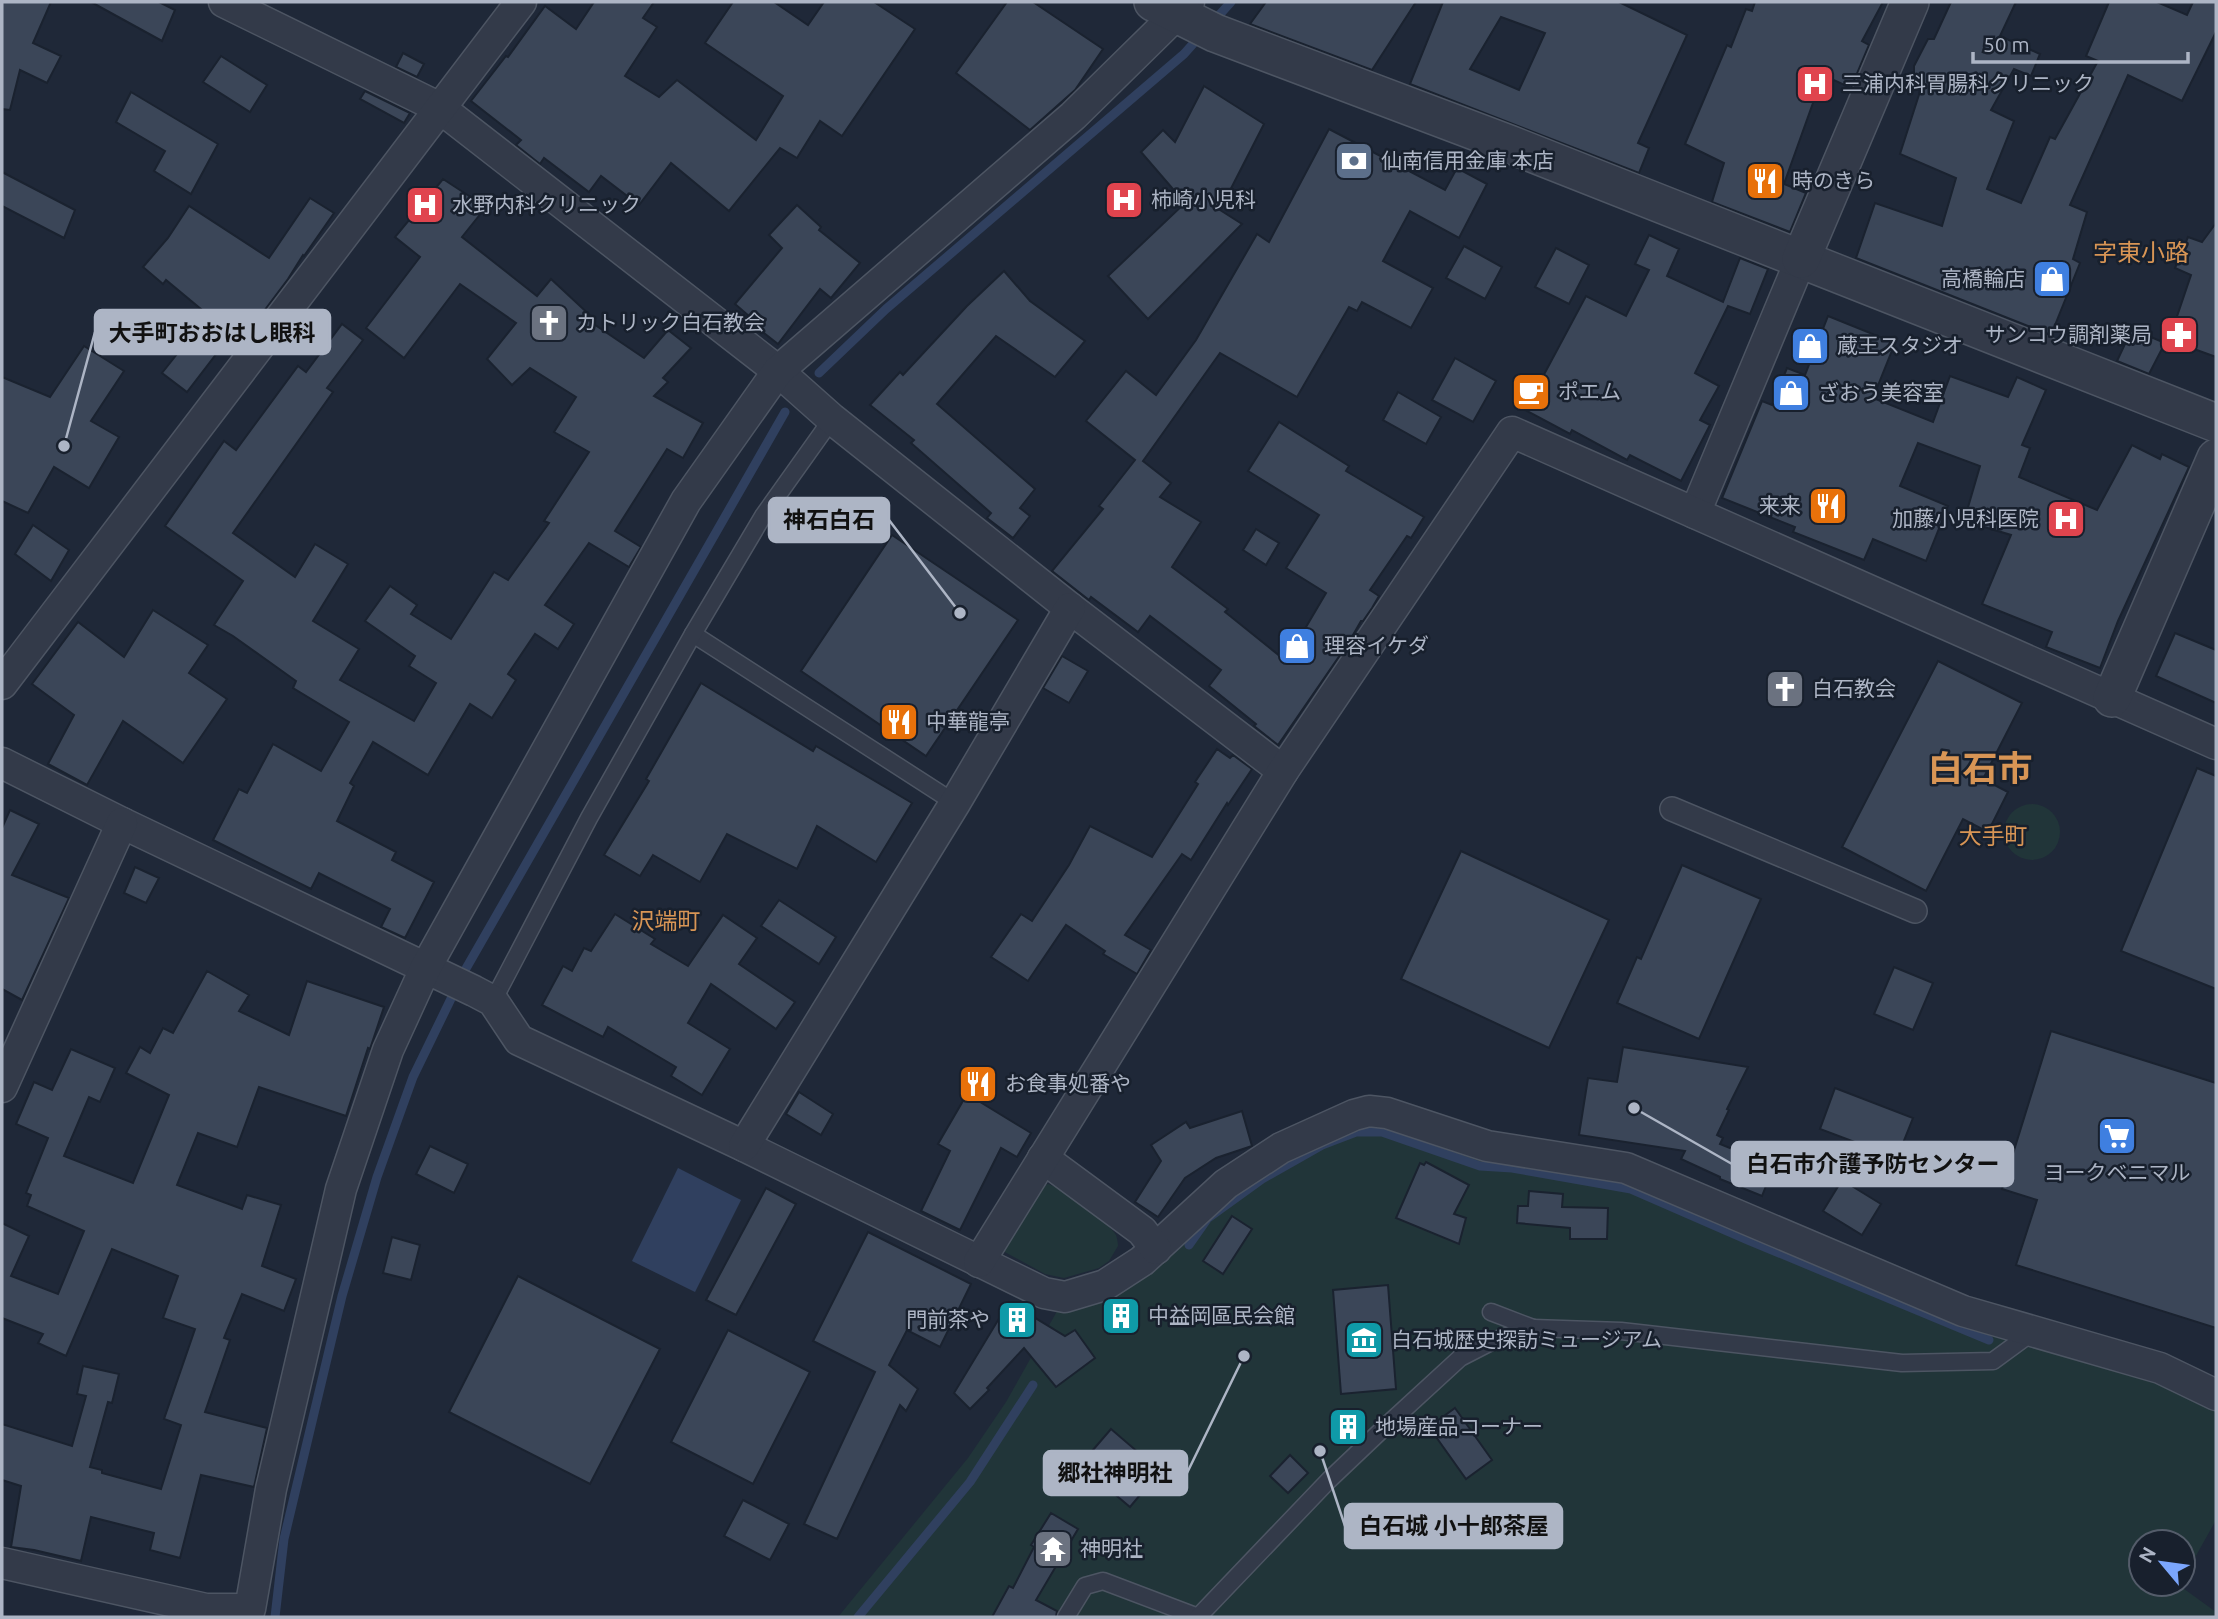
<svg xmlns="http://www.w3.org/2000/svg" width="2218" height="1619" font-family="Ubuntu,'Noto Sans JP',sans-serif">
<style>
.green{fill:#213539}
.water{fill:#30405f}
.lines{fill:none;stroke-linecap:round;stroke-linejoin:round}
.stream{stroke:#30405f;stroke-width:9}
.building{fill:#3b4658;stroke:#1a222f;stroke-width:2;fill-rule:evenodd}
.service-casing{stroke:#4d5563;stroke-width:19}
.pedestrian-casing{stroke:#4d5563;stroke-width:26}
.minor-casing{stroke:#4d5563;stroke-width:33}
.tertiary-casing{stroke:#4d5563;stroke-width:40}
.service{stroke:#333a49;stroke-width:16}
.pedestrian{stroke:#333a49;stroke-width:23}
.minor{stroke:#333a49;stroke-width:30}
.tertiary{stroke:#333a49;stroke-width:37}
.labels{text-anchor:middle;stroke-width:5;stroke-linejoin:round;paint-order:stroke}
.poi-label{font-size:21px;fill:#adb5c5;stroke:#18202d;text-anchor:start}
.neighbourhood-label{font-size:23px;fill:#d89555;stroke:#18202d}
.quarter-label{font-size:24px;fill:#d89555;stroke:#18202d}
.town-label{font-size:35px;font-weight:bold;fill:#d89555;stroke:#18202d}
.leader{fill:none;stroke:#adb5c5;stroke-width:2.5}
.callout-dot{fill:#adb5c5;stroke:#18202d;stroke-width:2.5}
.callout{fill:#adb5c5;stroke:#adb5c5;stroke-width:2.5}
.callout-label{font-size:23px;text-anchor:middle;font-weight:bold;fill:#111}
</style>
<rect width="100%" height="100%" fill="#1f2838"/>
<!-- green -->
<g class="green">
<circle cx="2032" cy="832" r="28"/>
<path d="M1354 1115 1626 1168 2216 1404V1520L2183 1579V1542H2141V1584H2180V1586L2216 1612V1617H838L968 1458 1006 1402 1065 1297 1174 1233Z"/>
<path d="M1048 1184C1061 1187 1109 1223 1116 1235 1117 1238 1118 1243 1118 1246L1109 1261 1099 1268 1064 1278 1045 1274 1003 1251 1041 1187Z"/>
</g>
<!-- water -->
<path class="water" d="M678 1168 741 1200 695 1292 632 1261Z"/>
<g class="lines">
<!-- stream -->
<g class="stream">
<path d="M1212 23 1231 2"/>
<path d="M819 373 886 309 1184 54 1200 36"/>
<path d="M1189 1245 1208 1218 1262 1179 1322 1145 1356 1132H1382L1480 1166 1512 1168 1631 1189 1748 1240 1989 1340"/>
<path d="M275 1617 284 1539 342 1296 377 1177 413 1077 464 972 785 412"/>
<path d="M858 1617 970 1482 1033 1385"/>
</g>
</g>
<!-- building -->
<g class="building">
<path d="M2 2H51L33 43 61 56 47 83 20 70 10 110 2 109Z"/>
<path d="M91 2H159L175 10 162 41Z"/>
<path d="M594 2H654L643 18 657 27 625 76 659 97 677 80 756 140 783 96 705 43 733 2H774L808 25 824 2H874L915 29 842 136 820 121 797 158 780 148 729 211 671 163 639 205 601 176 589 192 544 158 540 164 516 145 521 140 471 101 506 56 508 57 545 6 576 29Z"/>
<path d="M1007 2H1033L1103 49 1075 90 1030 130 956 73Z"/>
<path d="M1266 2H1416L1372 70 1250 24Z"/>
<path d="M1443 2H1619L1687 35 1638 143 1649 148 1639 173 1410 84ZM1501 17 1545 33 1519 90 1470 69Z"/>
<path d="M1755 2H1883L1862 41 1869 45 1851 88 1823 75 1784 184 1806 193 1790 232 1712 202 1724 163 1685 144 1727 45 1731 47 1746 9 1752 11Z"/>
<path d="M1951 2H2016L2000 36 2040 54 2031 76 2014 69 1991 110 2014 121 1987 189 2021 203 2050 137 2055 139 2098 61 2086 56 2109 2H2157L2187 15 2193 2H2216V32L2182 101 2128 75 2070 205 2087 212 2073 259 2080 263 2051 335 1856 258 1875 203 1942 226 1956 178 1900 154 1924 79 1914 75V66L1928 39H1934Z"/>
<path d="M403 53 424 64 417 77 396 67Z"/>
<path d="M221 56 267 85 250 112 203 82Z"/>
<path d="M1204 86 1264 124 1220 210 1242 224 1148 319 1108 276 1185 203 1141 152 1163 130 1175 142Z"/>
<path d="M365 91 410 113 404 123 360 99Z"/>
<path d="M131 92 218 144 191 194 154 171 165 151 116 122Z"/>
<path d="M1329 129 1445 190 1457 168 1487 184 1459 238 1410 211 1383 261 1433 288 1411 328 1362 302 1357 311 1349 307 1297 397 1220 353 1143 461 1171 483 1160 497 1201 522 1172 567 1228 609 1225 612 1286 661 1326 593 1286 568 1319 515 1248 471 1279 422 1349 466 1346 471 1424 517 1411 538 1407 536 1370 590 1379 596 1372 608 1363 621H1361L1349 642 1278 745 1254 726 1256 724 1209 686 1221 670 1150 616 1138 632 1091 597 1089 600 1052 571 1103 509 1099 506 1135 460 1086 421 1126 371 1156 395 1196 340 1257 234 1269 242Z"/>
<path d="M2 172 75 210 64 238 2 206Z"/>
<path d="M443 179 486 207 462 237 537 296 551 279 594 319 591 322 644 358 668 330 691 348 663 378 668 382 654 396 703 423 683 458 667 449 615 531 641 547 629 567 589 543 545 605 574 624 558 649 535 634 508 674 516 680 492 718 470 704 428 775 373 742 350 783 354 786 337 821 396 852 392 860 434 882 405 938 381 927 390 909 319 873 311 889 213 840 239 789 247 793 273 744 321 771 349 722 293 688 296 681 233 636 214 625 243 581 165 526 224 441 236 450 298 366 306 372 342 324 363 340 327 388 333 392 233 533 295 577 315 544 348 564 313 621 359 649 340 680 414 721 436 683 409 666 415 656 365 621 390 586 417 605 411 614 451 639 494 572 508 580 549 523 544 521 589 452 554 432 576 397 530 368 512 385 487 359 516 323 460 284 404 358 366 328 420 257 395 237Z"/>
<path d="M310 198 334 213 304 256 303 255 288 279 243 339 234 331 187 392 162 373 208 315 166 280 163 284 143 267 168 238 189 206 269 258Z"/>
<path d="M797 205 821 227 819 230 860 263 831 298 820 289 778 344 755 326 757 323 735 304 782 248 769 235Z"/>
<path d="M2216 223V357L2169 340 2191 275 2175 268 2188 237 2202 242Z"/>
<path d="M1649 235 1679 249 1667 276 1723 302 1740 258 1768 269 1750 314 1728 306 1695 373 1719 386 1700 420 1710 425 1681 481 1630 455 1627 460 1572 430 1570 434 1525 410 1586 296 1626 316 1649 270 1635 264Z"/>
<path d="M1464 246 1502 267 1485 299 1446 278Z"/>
<path d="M1556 248 1589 265 1569 304 1535 287Z"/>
<path d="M1004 271 1030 301 1085 341 1055 377 996 336 937 404 1035 489 1020 508 1030 516 1013 538 987 518 991 513 911 443 914 440 870 405 900 372 903 375 967 306Z"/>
<path d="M1828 316 1895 343 1873 398 1933 422 1950 376 2008 397 2017 377 2046 390 2022 445 2030 448 2019 477 2097 510 2132 445 2160 459 2162 454 2189 467 2118 621 2100 668 2046 647 2052 632 1982 604 2011 535 1964 521 1980 466 1918 443 1900 486 1948 506 1926 561 1873 539 1864 560 1793 532 1795 527 1722 498 1762 401 1772 405 1787 368 1805 375Z"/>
<path d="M2132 329 2165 343 2149 374 2117 361Z"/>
<path d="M84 346 124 371 91 421 119 437 89 488 54 467 28 513 2 501V377L50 397Z"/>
<path d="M1455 358 1496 381 1473 422 1432 400Z"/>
<path d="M1398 392 1441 417 1426 444 1383 420Z"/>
<path d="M33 525 69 550 51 581 15 554Z"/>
<path d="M1256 529 1279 543 1266 565 1243 550Z"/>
<path d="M892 535 1018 620 926 756 801 671Z"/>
<path d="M153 610 208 645 189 673 227 699 183 763 123 721 87 785 48 764 74 715 32 684 78 622 124 657Z"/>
<path d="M2175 633 2216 650V703L2156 676Z"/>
<path d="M1062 656 1088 671 1069 703 1043 688Z"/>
<path d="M1938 661 2022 703 1983 779 2008 792 1988 832 1963 819 1926 891 1842 847Z"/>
<path d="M701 683 813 751 816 746 912 803 876 862 817 826 797 869 727 834 700 882 653 855 640 876 604 855 649 781 646 779Z"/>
<path d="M1217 749 1230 758 1233 755 1252 769 1228 805 1227 803 1191 860 1182 854 1125 935 1151 950 1137 974 1103 954 1105 951 1066 925 1028 981 991 957 1021 914 1032 921 1069 865 1090 826 1152 857 1198 784 1195 782Z"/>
<path d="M2197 768 2216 776V989L2121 951Z"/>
<path d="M10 810 39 824 12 875 69 898 22 1000 2 989V828Z"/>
<path d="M1461 851 1609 920 1549 1048 1401 979Z"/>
<path d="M1682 865 1761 899 1699 1039 1617 1003 1637 957 1641 959Z"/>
<path d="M135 867 159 878 146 903 124 893Z"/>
<path d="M779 900 836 937 819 964 761 926Z"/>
<path d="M615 914 655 939 651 944 688 966 723 915 757 938 739 964 795 1002 776 1029 711 984 688 1023 730 1049 702 1095 671 1076 676 1067 608 1027 603 1037 542 1005 563 966 572 971 584 948 591 951Z"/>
<path d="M1894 967 1933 983 1913 1030 1874 1014Z"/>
<path d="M207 971 249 995 239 1011 289 1035 307 981 384 1007 370 1049 368 1048 346 1116 259 1087 237 1147 198 1133 177 1185 242 1209 247 1195 281 1205 262 1266 296 1279 284 1311 242 1294 224 1338 230 1340 205 1412 267 1428 254 1487 201 1475 180 1558 150 1550 154 1533 91 1517 81 1561 34 1550 11 1547 21 1486 2 1480V1424L72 1446 86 1396 77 1394 83 1366 119 1374 112 1403 108 1402 90 1467 102 1470V1473L161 1489 181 1425 164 1419 195 1329 163 1318 178 1276 112 1249 66 1356 38 1343 43 1334 2 1318V1223L29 1236 11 1276 58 1294 84 1231 27 1206 31 1195 26 1193 48 1138 16 1124 34 1082 52 1090 71 1049 115 1068 100 1102 89 1097 64 1156 133 1183 169 1095 126 1073 140 1047 150 1053 163 1028 173 1033Z"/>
<path d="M2051 1031 2216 1083V1328L2016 1265 2037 1200 2002 1189Z"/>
<path d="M1623 1047 1748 1067 1727 1109 1729 1110 1717 1135 1723 1138 1720 1144 1774 1166 1762 1196 1720 1179V1177L1681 1159 1685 1151 1579 1135 1588 1078 1617 1082Z"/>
<path d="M1835 1088 1913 1118 1897 1158 1820 1129Z"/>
<path d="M799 1092 833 1114 821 1135 786 1114Z"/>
<path d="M967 1094 1031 1133 1017 1157 1001 1148 960 1230 921 1211 950 1151 938 1144Z"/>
<path d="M1242 1111 1252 1146 1216 1158 1185 1178 1158 1217 1135 1202 1161 1161 1151 1145 1186 1122 1190 1128Z"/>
<path d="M430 1146 468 1164 454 1193 416 1174Z"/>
<path d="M1426 1162 1469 1185 1454 1214 1466 1218 1459 1244 1396 1218 1420 1163 1424 1165Z"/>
<path d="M1842 1180 1881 1204 1862 1235 1823 1211Z"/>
<path d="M766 1188 796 1204 736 1315 706 1300Z"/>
<path d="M1529 1191 1563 1194 1562 1207 1608 1208 1607 1239H1570V1228L1517 1223 1518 1206H1528Z"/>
<path d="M1232 1216 1252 1229 1223 1274 1203 1261Z"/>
<path d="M868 1232 971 1284 940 1347 907 1330 889 1365 918 1389 906 1411 900 1405 837 1539 804 1524 875 1372 813 1341Z"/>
<path d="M392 1237 420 1245 411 1280 383 1273Z"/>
<path d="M518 1276 660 1349 590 1484 449 1412Z"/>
<path d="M1388 1285 1396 1389 1341 1394 1333 1290Z"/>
<path d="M1009 1302 1065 1336 1075 1330 1095 1358 1056 1387 1024 1348 987 1388 989 1390 970 1409 954 1393Z"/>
<path d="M728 1330 810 1372 753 1484 671 1442Z"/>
<path d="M1455 1408 1492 1460 1466 1479 1429 1427Z"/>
<path d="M1111 1429 1160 1471 1130 1507 1080 1465Z"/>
<path d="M1290 1455 1308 1473 1288 1493 1270 1476Z"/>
<path d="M743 1500 789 1524 770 1560 724 1536Z"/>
<path d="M1051 1513 1078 1529 1036 1600 1057 1611 1056 1617H992L1009 1586 1013 1588 1034 1547 1031 1545Z"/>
</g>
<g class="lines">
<!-- service casing -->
<g class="service-casing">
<g id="service">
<path d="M693 634 955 803"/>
<path d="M493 1001 589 818 693 634 763 516 832 419"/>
<path d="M1491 1312 1533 1328"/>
<path d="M1066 1617 1085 1586 1103 1581 1198 1617"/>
<path d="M1198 1617 1329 1480 1387 1425 1460 1358 1495 1340 1533 1328 1621 1331 1902 1363 1993 1361 2034 1331"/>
</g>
</g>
<!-- pedestrian casing -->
<g class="pedestrian-casing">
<path id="pedestrian" d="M1672 809 1915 911"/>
</g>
<!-- minor casing -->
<g class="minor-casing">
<g id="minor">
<path d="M224 2 440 108 778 371 832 419 1070 608 1283 771"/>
<path d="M1695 513 1801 259"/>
<path d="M2 684 521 2"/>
<path d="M2 763 122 823 474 991 493 1001 519 1040 744 1146 1044 1293 1065 1297 1105 1285 1142 1261 1226 1184 1281 1148 1354 1115 1369 1111 1387 1113 1487 1146 1626 1168 1963 1311 2160 1368 2216 1395"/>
<path d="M2 1087 122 823"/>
<path d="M744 1146 955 803 1070 608"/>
<path d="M1043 1158 1142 1231 1156 1249"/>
<path d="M979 1262 1283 771 1512 432 2216 744"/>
<path d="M2 1563 206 1609H250L271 1489 341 1189 388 1050 426 967 686 501 778 371 1073 116 1189 2"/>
</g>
</g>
<!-- tertiary casing -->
<g class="tertiary-casing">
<g id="tertiary">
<path d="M1153 2 1215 33 1509 144 2216 423"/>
<path d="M1801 259 1910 2"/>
<path d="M2112 698 2216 458"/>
</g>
</g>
<!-- service -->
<use href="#service" class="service"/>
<!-- pedestrian -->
<use href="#pedestrian" class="pedestrian"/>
<!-- minor -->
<use href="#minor" class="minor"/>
<!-- tertiary -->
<use href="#tertiary" class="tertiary"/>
</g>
<!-- icons -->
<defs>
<g id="hospital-square" transform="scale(2.0125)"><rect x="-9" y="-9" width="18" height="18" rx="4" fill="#e0444e" stroke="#18202d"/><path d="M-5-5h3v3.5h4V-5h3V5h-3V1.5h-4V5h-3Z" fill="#fff"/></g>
<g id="bank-square" transform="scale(2.0125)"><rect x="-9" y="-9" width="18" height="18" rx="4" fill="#5c6f8a" stroke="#18202d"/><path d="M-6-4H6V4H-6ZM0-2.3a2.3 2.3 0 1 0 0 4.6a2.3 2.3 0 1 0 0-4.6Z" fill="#fff"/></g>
<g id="restaurant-square" transform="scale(2.0125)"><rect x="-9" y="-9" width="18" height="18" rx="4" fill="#e8710a" stroke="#18202d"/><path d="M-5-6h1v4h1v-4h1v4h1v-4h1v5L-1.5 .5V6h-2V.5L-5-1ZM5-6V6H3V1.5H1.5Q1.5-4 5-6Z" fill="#fff"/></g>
<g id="shop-square" transform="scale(2.0125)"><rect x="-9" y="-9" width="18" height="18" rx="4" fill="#3f7fe0" stroke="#18202d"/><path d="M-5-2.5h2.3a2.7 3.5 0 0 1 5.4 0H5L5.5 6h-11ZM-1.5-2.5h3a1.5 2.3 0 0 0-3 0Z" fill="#fff"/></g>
<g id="church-square" transform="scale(2.0125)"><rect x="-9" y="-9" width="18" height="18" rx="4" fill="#6b7280" stroke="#18202d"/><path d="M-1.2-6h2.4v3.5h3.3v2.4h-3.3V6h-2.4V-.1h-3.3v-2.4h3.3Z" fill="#fff"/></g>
<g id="pharmacy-square" transform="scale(2.0125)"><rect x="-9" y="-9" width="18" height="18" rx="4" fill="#e0444e" stroke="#18202d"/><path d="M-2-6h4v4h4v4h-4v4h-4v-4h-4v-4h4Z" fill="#fff"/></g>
<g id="cafe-square" transform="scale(2.0125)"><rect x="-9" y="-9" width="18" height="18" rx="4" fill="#e8710a" stroke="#18202d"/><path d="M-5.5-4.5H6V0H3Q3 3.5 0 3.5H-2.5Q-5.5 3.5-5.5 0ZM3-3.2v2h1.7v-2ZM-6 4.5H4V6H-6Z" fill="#fff"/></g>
<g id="supermarket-square" transform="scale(2.0125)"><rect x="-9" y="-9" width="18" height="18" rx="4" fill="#3f7fe0" stroke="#18202d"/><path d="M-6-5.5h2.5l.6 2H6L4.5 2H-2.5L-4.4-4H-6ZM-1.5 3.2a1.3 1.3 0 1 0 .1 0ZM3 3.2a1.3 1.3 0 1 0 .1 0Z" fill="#fff"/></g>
<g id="building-square" transform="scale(2.0125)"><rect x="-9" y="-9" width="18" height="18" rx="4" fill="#0f9aa8" stroke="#18202d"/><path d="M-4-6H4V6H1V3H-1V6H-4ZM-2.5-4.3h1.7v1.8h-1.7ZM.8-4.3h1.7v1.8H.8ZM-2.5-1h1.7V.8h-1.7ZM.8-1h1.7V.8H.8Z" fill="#fff"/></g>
<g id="museum-square" transform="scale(2.0125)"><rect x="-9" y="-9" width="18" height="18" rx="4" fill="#0f9aa8" stroke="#18202d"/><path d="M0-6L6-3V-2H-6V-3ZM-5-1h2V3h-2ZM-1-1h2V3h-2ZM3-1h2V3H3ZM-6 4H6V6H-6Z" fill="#fff"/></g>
<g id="temple-square" transform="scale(2.0125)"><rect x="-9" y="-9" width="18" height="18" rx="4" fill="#6b7280" stroke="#18202d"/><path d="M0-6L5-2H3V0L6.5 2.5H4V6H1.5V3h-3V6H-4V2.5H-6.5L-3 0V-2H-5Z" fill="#fff"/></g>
</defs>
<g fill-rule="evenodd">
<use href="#hospital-square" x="1815" y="84"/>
<use href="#bank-square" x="1354" y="161"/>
<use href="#restaurant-square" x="1765" y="181"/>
<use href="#hospital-square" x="1124" y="200"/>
<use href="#hospital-square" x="425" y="205"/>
<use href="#shop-square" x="2052" y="279"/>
<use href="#church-square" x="549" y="323"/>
<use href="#pharmacy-square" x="2179" y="335"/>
<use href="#shop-square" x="1810" y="346"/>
<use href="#cafe-square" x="1531" y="392"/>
<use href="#shop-square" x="1791" y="393"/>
<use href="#restaurant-square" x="1828" y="506"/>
<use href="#hospital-square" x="2066" y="519"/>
<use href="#shop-square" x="1297" y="646"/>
<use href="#church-square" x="1785" y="689"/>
<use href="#restaurant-square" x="899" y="722"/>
<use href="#restaurant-square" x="978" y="1084"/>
<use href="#supermarket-square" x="2117" y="1136"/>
<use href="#building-square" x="1121" y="1316"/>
<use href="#building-square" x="1017" y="1320"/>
<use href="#museum-square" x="1364" y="1340"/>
<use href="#building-square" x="1348" y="1427"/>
<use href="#temple-square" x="1053" y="1549"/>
</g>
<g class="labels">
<!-- poi labels -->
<g class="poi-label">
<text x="1842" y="91">三浦内科胃腸科クリニック</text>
<text x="1381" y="168">仙南信用金庫 本店</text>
<text x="1792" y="188">時のきら</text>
<text x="1151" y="207">柿崎小児科</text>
<text x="452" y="212">水野内科クリニック</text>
<text x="2025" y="286" text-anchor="end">高橋輪店</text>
<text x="576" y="330">カトリック白石教会</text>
<text x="2152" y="342" text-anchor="end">サンコウ調剤薬局</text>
<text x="1837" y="353">蔵王スタジオ</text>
<text x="1558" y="399">ポエム</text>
<text x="1818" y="400">ざおう美容室</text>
<text x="1801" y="513" text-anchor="end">来来</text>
<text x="2039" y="526" text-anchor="end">加藤小児科医院</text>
<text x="1324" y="653">理容イケダ</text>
<text x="1812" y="696">白石教会</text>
<text x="926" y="729">中華龍亭</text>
<text x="1005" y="1091">お食事処番や</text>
<text x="2117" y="1180" text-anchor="middle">ヨークベニマル</text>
<text x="1148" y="1323">中益岡區民会館</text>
<text x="990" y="1327" text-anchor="end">門前茶や</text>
<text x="1391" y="1347">白石城歴史探訪ミュージアム</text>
<text x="1375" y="1434">地場産品コーナー</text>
<text x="1080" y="1556">神明社</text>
</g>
<!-- neighbourhood labels -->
<g class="neighbourhood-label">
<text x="1993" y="844">大手町</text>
<text x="666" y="929">沢端町</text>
</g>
<!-- quarter labels -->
<g class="quarter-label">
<text x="2141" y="261">字東小路</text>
</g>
<!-- town labels -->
<g class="town-label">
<text x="1980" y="781">白石市</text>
</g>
</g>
<!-- callouts -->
<path class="leader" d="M64 446L95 332M960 613L889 520M1634 1108L1732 1164M1244 1356L1187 1473M1320 1451L1345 1526"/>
<g class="callout-dot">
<circle cx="64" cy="446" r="7"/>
<circle cx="960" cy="613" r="7"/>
<circle cx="1634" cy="1108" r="7"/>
<circle cx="1244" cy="1356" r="7"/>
<circle cx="1320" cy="1451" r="7"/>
</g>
<g class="callout">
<rect x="95" y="310" width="235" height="44" rx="7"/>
<rect x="769" y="498" width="120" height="44" rx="7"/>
<rect x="1732" y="1142" width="281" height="44" rx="7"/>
<rect x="1044" y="1451" width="143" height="44" rx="7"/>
<rect x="1345" y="1504" width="217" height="44" rx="7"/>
</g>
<g class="callout-label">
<text x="212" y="341">大手町おおはし眼科</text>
<text x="829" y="528">神石白石</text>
<text x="1873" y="1172">白石市介護予防センター</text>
<text x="1115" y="1481">郷社神明社</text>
<text x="1454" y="1534">白石城 小十郎茶屋</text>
</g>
<!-- border -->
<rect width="2218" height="1619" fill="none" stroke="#adb5c5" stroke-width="7"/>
<!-- north arrow -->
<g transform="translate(2162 1563) rotate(299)"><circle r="33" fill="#18202d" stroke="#545c6a" stroke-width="2"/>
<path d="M0-5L12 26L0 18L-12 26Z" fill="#7ba6fc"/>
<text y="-10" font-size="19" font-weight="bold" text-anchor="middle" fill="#adb5c5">N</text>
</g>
<!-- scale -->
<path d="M1973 52v10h215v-10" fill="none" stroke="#adb5c5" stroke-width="3.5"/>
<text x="1983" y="52" font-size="21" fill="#adb5c5" stroke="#18202d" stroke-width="5" paint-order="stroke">50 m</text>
</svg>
